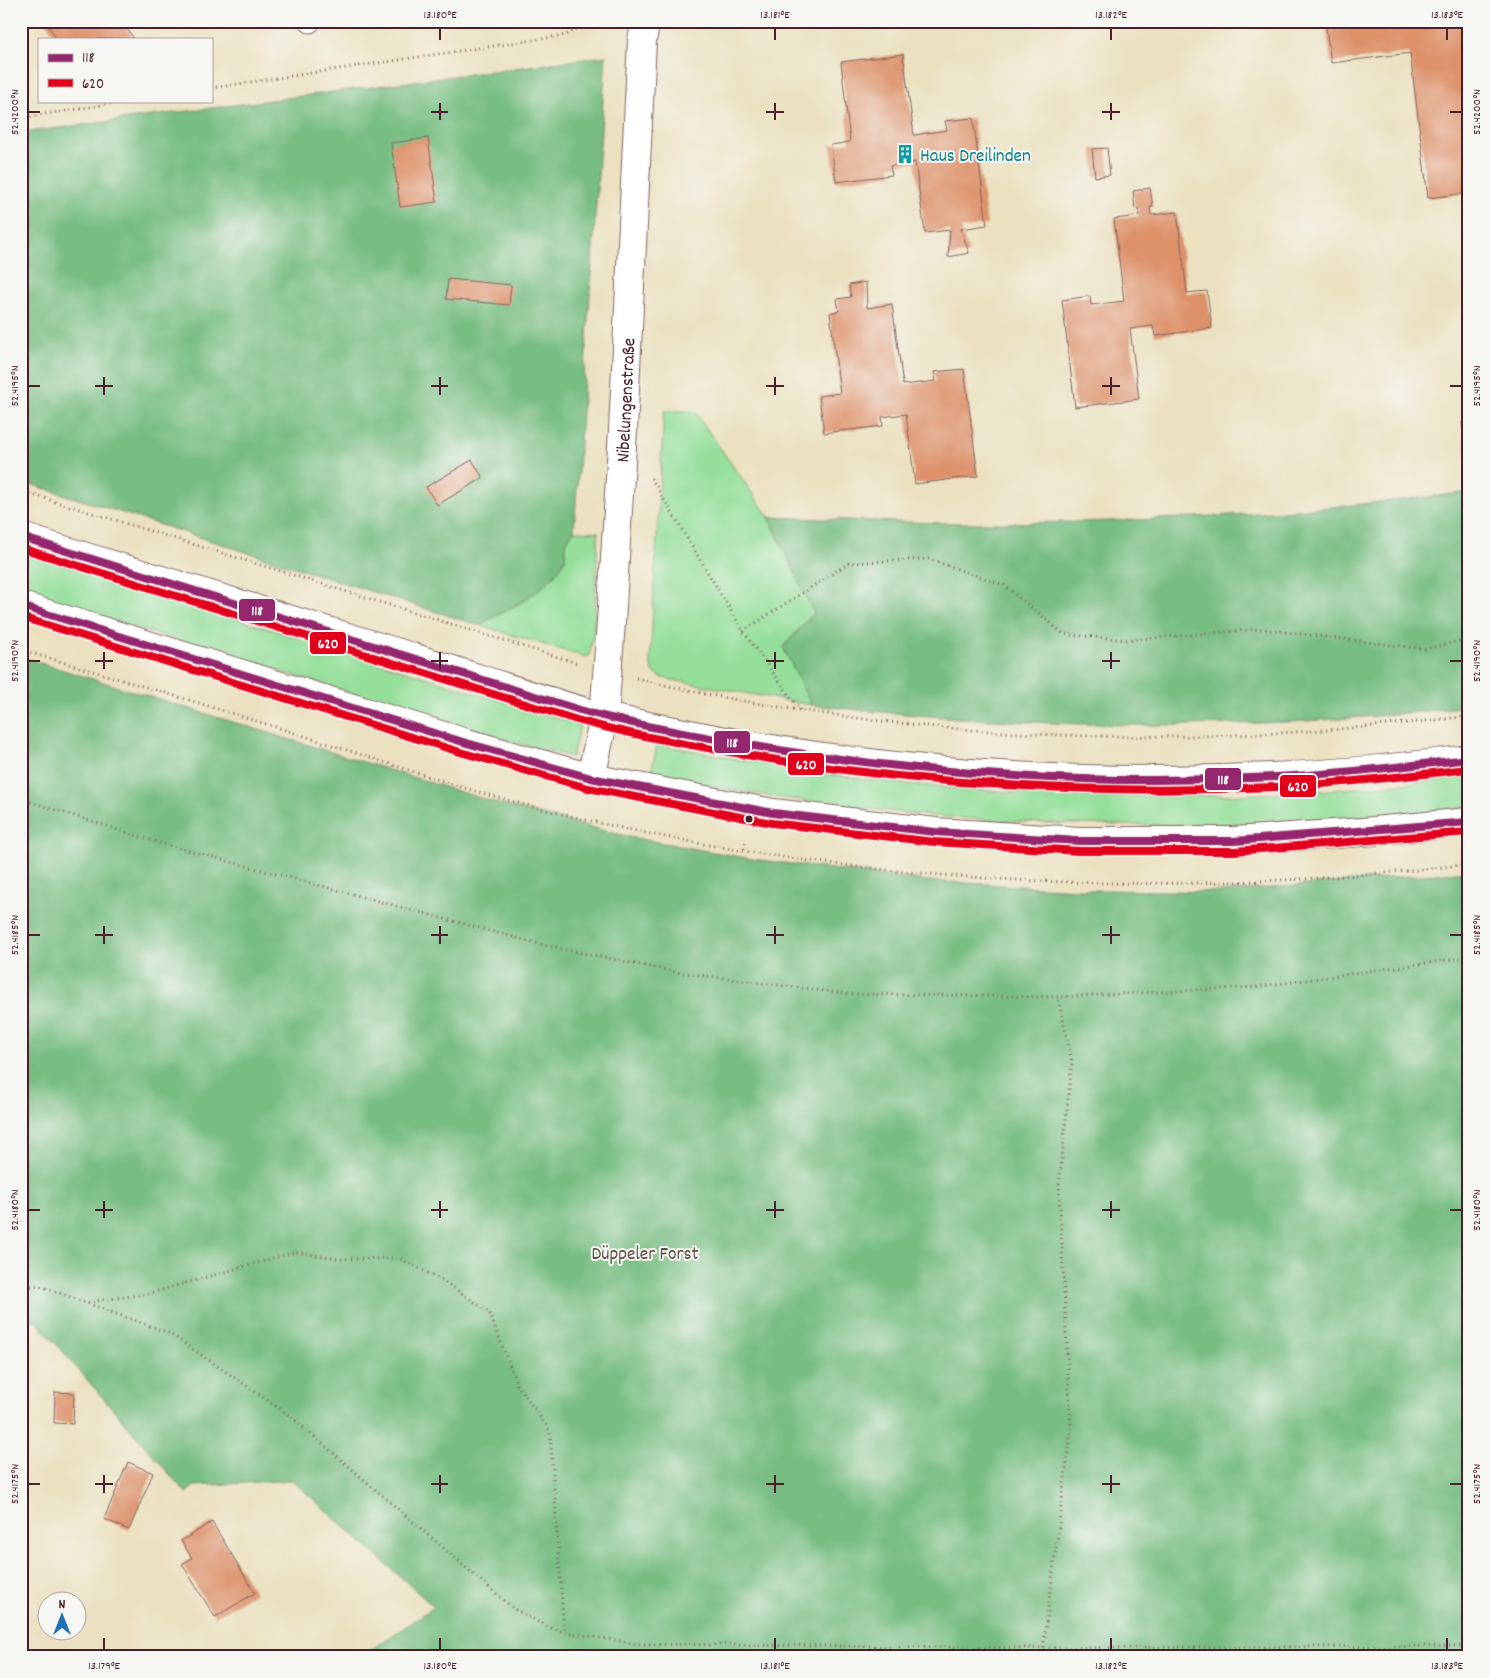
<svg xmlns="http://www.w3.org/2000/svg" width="1490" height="1678" font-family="Dekko,sans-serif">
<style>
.green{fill:#95df9b;stroke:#707f63}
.forest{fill:#78be83;stroke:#616e57}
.building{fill:#dd926b}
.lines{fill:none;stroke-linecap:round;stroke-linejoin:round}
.lane-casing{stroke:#82635f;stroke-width:21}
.street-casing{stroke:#82635f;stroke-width:30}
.primary-casing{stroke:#82635f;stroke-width:30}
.path{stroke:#82635f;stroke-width:3;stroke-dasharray:1 4;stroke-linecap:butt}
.lane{stroke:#fff;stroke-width:19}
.street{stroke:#fff;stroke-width:28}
.primary{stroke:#fff;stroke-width:28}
.bus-1-casing{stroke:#f6f6f2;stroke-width:11}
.bus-2-casing{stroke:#f6f6f2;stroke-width:11}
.bus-1{stroke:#95276e;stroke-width:8}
.bus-2{stroke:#e2001a;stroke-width:8}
.ticks{fill:none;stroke:#4a1f2b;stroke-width:2}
.bus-dot{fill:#4a1f2b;stroke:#f6f6f2;stroke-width:2}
.labels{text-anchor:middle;stroke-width:4;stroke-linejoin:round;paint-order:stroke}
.culture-label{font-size:19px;fill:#0d838f;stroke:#f6f6f2;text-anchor:start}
.street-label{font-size:19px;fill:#4a1f2b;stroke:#f6f6f2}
.park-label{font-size:19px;fill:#5d4f47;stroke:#f6f6f2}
.line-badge{stroke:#f6f6f2;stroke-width:2}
.badge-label{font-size:14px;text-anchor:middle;font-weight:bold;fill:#fff}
.neatline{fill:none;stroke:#4a1f2b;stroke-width:2}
.ticks-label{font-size:12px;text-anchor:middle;fill:#4a1f2b}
</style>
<rect width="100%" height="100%" fill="#f6f6f2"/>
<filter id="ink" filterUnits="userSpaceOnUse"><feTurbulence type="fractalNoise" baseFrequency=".02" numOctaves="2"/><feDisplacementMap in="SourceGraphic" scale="10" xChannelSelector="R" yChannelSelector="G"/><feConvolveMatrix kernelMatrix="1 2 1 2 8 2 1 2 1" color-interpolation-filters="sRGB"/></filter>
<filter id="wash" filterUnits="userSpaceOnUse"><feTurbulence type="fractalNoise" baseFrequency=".0096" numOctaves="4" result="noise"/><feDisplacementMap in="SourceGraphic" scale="20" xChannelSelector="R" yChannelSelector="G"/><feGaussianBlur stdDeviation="1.12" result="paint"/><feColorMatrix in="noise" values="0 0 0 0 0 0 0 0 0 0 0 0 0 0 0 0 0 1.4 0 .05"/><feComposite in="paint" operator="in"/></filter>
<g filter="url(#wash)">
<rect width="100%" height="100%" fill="#ebe1c0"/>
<!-- green -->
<g class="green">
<path d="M664 411H694L769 517 814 613 783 647 811 705 662 678 653 672 650 661Z"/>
<path d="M574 531 598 532 594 631 589 656 585 657 479 625C508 609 546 593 563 563 570 550 559 547 574 531Z"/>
<path d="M21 552 580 725 572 757 507 740 21 593Z"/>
<path d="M657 744C743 760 829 777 916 785 1100 802 1285 800 1469 776V807C1196 838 920 831 651 774Z"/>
</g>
<!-- forest -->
<g class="forest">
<path d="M606 56 574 531C559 547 570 550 563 563 546 593 508 609 478 625L21 481V133Z"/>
<path d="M1469 492V706C1250 734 1031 729 811 705L783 647 814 613 769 517C834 519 900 523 965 523 1133 524 1302 513 1469 492Z"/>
<path d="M21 657 507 806 630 837 752 859 927 881 1099 890 1223 892 1469 871V1657H360L434 1607 292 1480 194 1486 186 1493 36 1321 21 1319Z"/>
</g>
<g id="blocks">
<!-- building -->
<g class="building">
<path d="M45 21H122L134 39H57Z"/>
<path d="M1325 21H1469V193L1428 198 1410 53 1331 63Z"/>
<path d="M903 54 914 135 947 130 945 121 973 118 987 225 961 229 969 253 948 257 950 230 925 233 915 162 890 166 892 175 836 182 831 145 850 142 841 62Z"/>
<path d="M428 138 437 202 400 207 391 143Z"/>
<path d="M1107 148 1110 175 1095 177 1092 149Z"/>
<path d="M1150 188 1153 207H1150L1151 215 1177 212 1187 293 1207 291 1212 328 1155 336 1153 326 1130 329 1139 399 1075 407 1062 300 1090 296 1091 305 1124 301 1114 219 1139 216 1138 208 1135 209 1133 191Z"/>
<path d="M448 279 511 285 509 305 446 299Z"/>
<path d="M866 282 867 308 892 304 903 385 936 381 934 372 964 369 978 476 915 484 906 414 882 417 883 426 824 433 819 396 840 393 830 313 839 311 837 299 851 297 849 285Z"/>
<path d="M1469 421V463H1468L1462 422Z"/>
<path d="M472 460 483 478 437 505 426 487Z"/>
<path d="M55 1392 74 1393 73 1424 54 1423Z"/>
<path d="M128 1462 153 1473 129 1530 104 1519Z"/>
<path d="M212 1522 255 1593 215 1617 182 1564 192 1558 181 1541Z"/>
</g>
</g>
</g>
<g filter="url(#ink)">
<use href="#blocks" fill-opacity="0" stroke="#82635f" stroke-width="1"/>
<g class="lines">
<!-- lane casing -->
<g class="lane-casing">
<path id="lane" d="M310 23V21"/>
</g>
<!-- street casing -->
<g class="street-casing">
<g id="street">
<path id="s1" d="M591 778 604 717 611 622 623 430 642 40 646 21"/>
</g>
</g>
<!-- primary casing -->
<g class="primary-casing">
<g id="primary">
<path d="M21 537C152 577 282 617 412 657 476 677 540 700 604 717 635 724 667 729 699 736 951 786 1214 793 1469 759"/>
<path d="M21 606 463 742 591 778 773 813 935 832 1079 841H1234L1363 832 1469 822"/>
</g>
</g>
<!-- path -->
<g class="path">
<path d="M211 88 566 35 592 21"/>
<path d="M21 120 39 115 128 101"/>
<path d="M651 478 743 631 800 710"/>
<path d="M21 491 577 663"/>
<path d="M743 631 849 563 929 559 1004 585 1064 634 1127 640 1261 629 1425 649 1469 639"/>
<path d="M21 650C114 677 206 705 298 734 357 753 416 773 475 791 796 883 1138 904 1469 864"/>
<path d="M636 678C702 695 768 706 835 715 1046 745 1258 742 1469 716"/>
<path d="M21 799 160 843 543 945 676 972 849 994 1058 997 1256 987 1469 957"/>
<path d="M744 849 745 839"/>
<path d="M21 1286H40L169 1333 289 1415 514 1609 548 1627 564 1632 638 1644 1042 1648 1469 1646"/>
<path d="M88 1302 147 1294 295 1252 341 1259 399 1258 442 1280 489 1312 517 1384 550 1431 564 1632"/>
<path d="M1042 1657 1071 1430 1059 1186 1072 1062 1058 997"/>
</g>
<!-- lane -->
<use href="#lane" class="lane"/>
<!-- street -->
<use href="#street" class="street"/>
<!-- primary -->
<use href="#primary" class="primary"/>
<!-- bus-1 casing -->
<g class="bus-1-casing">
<g id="bus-1">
<path d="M21 537 580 710C633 725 689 734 743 744 919 775 1098 786 1276 777 1341 774 1405 766 1469 759"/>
<path d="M21 606 463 742 591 778 773 813 935 832 1079 841H1234L1469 822"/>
</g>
</g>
<!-- bus-2 casing -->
<g class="bus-2-casing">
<g id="bus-2">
<path d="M21 548 577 720C631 735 686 744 741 754 917 785 1096 795 1276 787 1340 784 1405 776 1469 769"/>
<path d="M21 617 460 752 588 788 772 823 934 842 1079 851H1235L1469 832"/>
</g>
</g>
<!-- bus-1 -->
<use href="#bus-1" class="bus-1"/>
<!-- bus-2 -->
<use href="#bus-2" class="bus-2"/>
</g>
</g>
<!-- ticks -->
<path class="ticks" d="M440 28V40M775 28V40M1111 28V40M1447 28V40M440 103V120M775 103V120M1111 103V120M28 112H40M431 112H448M766 112H784M1102 112H1120M1450 112H1462M104 377V395M440 377V395M775 377V395M1111 377V395M28 386H40M95 386H113M431 386H448M766 386H784M1102 386H1120M1450 386H1462M104 652V669M440 652V669M775 652V669M1111 652V669M28 661H40M95 661H113M431 661H448M766 661H784M1102 661H1120M1450 661H1462M104 926V944M440 926V944M775 926V944M1111 926V944M28 935H40M95 935H113M431 935H448M766 935H784M1102 935H1120M1450 935H1462M104 1201V1218M440 1201V1218M775 1201V1218M1111 1201V1218M28 1210H40M95 1210H113M431 1210H448M766 1210H784M1102 1210H1120M1450 1210H1462M104 1475V1493M440 1475V1493M775 1475V1493M1111 1475V1493M28 1484H40M95 1484H113M431 1484H448M766 1484H784M1102 1484H1120M1450 1484H1462M104 1638V1650M440 1638V1650M775 1638V1650M1111 1638V1650M1447 1638V1650"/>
<!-- icons -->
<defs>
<g id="building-bare" transform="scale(1.5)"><path d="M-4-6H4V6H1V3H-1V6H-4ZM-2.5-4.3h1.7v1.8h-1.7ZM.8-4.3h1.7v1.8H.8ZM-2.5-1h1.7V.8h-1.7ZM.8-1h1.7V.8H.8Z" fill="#0f9aa8" stroke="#f6f6f2" stroke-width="2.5" paint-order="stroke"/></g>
</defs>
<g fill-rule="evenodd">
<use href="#building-bare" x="905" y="154"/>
</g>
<!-- markers -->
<circle class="bus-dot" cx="749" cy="819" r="4.5"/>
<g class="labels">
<!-- culture labels -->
<g class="culture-label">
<text x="920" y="161">Haus Dreilinden</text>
</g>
<!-- street labels -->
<g class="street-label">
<text dy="7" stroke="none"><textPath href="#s1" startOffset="380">Nibelungenstraße</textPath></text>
</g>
<!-- park labels -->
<g class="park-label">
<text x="645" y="1259">Düppeler Forst</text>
</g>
</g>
<g class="line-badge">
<rect x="238" y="598" width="38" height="24" rx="5" fill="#95276e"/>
<rect x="309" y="631" width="38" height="24" rx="5" fill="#e2001a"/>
<rect x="713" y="730" width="38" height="24" rx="5" fill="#95276e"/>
<rect x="787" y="752" width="38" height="24" rx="5" fill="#e2001a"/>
<rect x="1204" y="767" width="38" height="24" rx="5" fill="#95276e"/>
<rect x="1279" y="774" width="38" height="24" rx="5" fill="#e2001a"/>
</g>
<g class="badge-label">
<text x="257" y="615">118</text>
<text x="328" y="648">620</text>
<text x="732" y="747">118</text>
<text x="806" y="769">620</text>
<text x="1223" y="784">118</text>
<text x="1298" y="791">620</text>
</g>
<!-- margin -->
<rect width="1490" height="1678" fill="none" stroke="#f6f6f2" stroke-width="55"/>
<!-- legend -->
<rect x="38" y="38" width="175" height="65" fill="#f6f6f2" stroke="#b1a0a2"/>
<rect x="48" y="54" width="25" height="8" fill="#95276e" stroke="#b1a0a2"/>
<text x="82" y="62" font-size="15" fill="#4a1f2b">118</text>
<rect x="48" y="79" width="25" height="8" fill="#e2001a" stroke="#b1a0a2"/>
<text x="82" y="88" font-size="15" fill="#4a1f2b">620</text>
<!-- north arrow -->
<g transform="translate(62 1616)"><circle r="24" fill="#f6f6f2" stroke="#b1a0a2"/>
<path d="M0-4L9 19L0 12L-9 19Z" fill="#1f6fb2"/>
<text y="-8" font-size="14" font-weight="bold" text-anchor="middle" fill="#4a1f2b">N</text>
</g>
<rect x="28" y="28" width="1434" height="1622" class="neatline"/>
<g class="ticks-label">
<text x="440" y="18">13.180°E</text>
<text x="775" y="18">13.181°E</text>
<text x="1111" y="18">13.182°E</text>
<text x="1447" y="18">13.183°E</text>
<text transform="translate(14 112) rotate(-90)" y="4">52.4200°N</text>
<text transform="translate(1476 112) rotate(-90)" y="4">52.4200°N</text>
<text transform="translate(14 386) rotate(-90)" y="4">52.4195°N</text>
<text transform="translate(1476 386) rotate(-90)" y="4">52.4195°N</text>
<text transform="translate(14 661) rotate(-90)" y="4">52.4190°N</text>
<text transform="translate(1476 661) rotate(-90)" y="4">52.4190°N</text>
<text transform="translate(14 935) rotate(-90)" y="4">52.4185°N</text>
<text transform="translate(1476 935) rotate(-90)" y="4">52.4185°N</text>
<text transform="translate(14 1210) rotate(-90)" y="4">52.4180°N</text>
<text transform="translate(1476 1210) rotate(-90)" y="4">52.4180°N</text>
<text transform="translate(14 1484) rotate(-90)" y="4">52.4175°N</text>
<text transform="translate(1476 1484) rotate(-90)" y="4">52.4175°N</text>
<text x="104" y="1669">13.179°E</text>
<text x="440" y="1669">13.180°E</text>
<text x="775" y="1669">13.181°E</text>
<text x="1111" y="1669">13.182°E</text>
<text x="1447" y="1669">13.183°E</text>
</g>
</svg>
